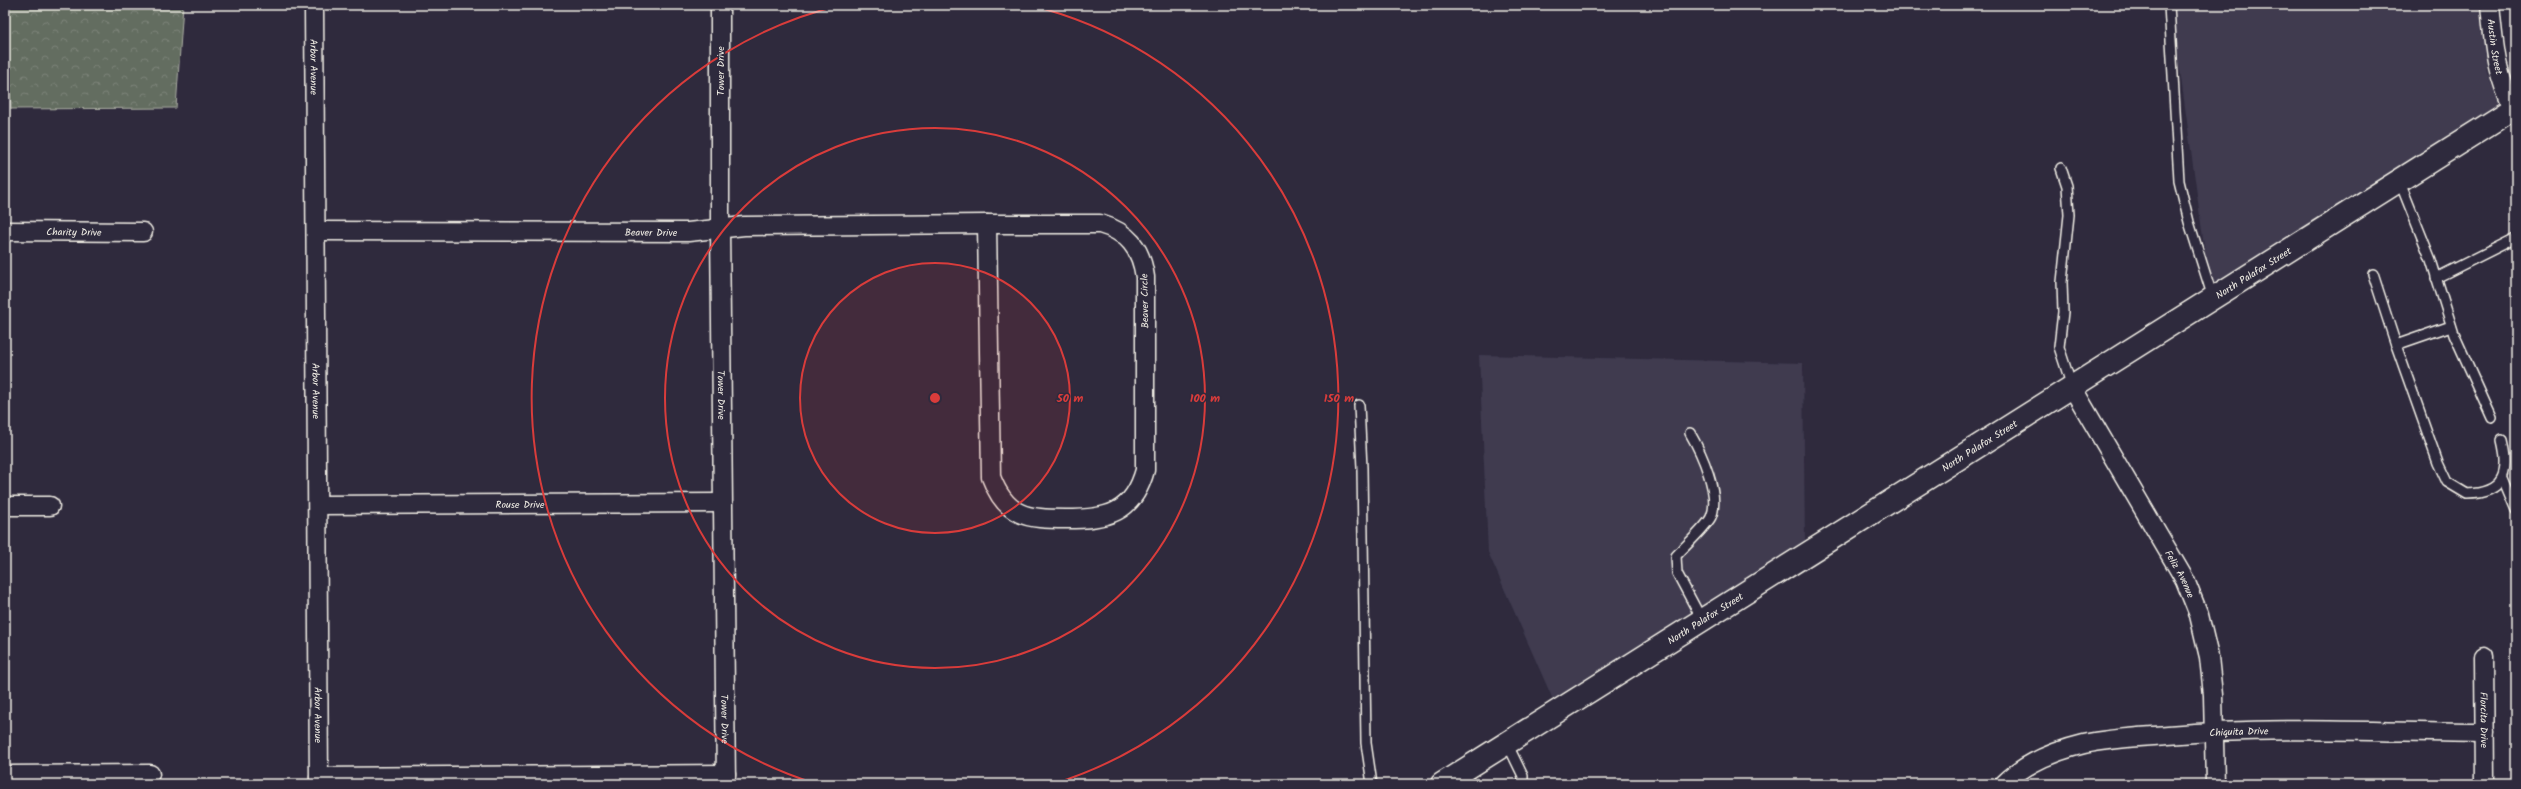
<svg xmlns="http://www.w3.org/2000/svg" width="2521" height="789" font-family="Kalam,sans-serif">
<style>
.built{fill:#3f3b50}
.forest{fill:url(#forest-crowns);stroke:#acafa4}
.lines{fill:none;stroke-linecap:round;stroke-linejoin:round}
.service-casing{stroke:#f4f1e8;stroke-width:12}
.minor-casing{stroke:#f4f1e8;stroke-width:21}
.secondary-casing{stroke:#f4f1e8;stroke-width:25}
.service{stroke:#2f2a3d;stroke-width:9}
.minor{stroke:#2f2a3d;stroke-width:18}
.secondary{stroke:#2f2a3d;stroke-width:22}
.ring{fill:none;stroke:#d93c3b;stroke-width:2}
.labels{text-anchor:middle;stroke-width:3;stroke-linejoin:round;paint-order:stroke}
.street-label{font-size:10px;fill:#f4f1e8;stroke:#2f2a3d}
.centre{fill:#d93c3b;stroke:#2f2a3d;stroke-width:2}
.ring-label{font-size:12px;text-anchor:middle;font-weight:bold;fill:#d93c3b;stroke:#2f2a3d;stroke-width:3;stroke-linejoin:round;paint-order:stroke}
</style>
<defs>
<pattern id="forest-crowns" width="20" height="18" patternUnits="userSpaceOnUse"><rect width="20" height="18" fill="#646d61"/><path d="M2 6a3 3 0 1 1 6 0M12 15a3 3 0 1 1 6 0" fill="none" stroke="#7b8278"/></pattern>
</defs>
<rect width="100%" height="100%" fill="#2f2a3d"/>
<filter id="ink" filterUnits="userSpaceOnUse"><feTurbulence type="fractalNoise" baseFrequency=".025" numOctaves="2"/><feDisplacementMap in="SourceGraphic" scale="8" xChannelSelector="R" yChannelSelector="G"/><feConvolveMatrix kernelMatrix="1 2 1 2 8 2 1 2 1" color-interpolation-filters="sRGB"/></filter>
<g filter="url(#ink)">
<!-- built -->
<g class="built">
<path d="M5 5H6L11 109 5 108Z"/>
<path d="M2171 5H2479L2487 72 2499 103 2210 289Z"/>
<path d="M1479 355 1803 363 1805 544 1554 702 1488 552Z"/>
</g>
<!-- forest -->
<path class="forest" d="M6 5H183L176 108 11 109Z"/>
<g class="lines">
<!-- service casing -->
<g class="service-casing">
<g id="service">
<path d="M2169 5 2179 181 2189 222 2213 298"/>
<path d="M2061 168 2067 186 2069 215 2062 282 2063 312 2059 347 2072 387"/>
<path d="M2399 180 2431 260 2454 334 2492 418"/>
<path d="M2373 274 2396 345 2451 326"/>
<path d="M2436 278 2516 238"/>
<path d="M2396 345 2438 463 2447 482 2467 494C2504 493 2510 473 2502 440"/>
<path d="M1359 405 1362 468 1366 743 1372 784"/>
<path d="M1690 433C1701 452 1721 495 1711 517 1707 526 1684 547 1676 556L1677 573 1702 620"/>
<path d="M2503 479 2516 510"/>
<path d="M1507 743 1523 776V784"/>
</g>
</g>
<!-- minor casing -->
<g class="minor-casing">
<g id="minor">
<path id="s1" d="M314 5 319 784"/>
<path id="s2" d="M720 5V229L726 784"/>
<path id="s3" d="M2490 5C2494 44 2495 73 2514 109"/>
<path d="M987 224H1100C1128 232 1141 248 1145 277V470C1133 514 1107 519 1066 519 1027 519 1006 517 991 477Z"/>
<path id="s4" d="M5 231 143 232"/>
<path id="s5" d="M316 231 688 232 744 226 987 224"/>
<path id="s6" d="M2072 387 2185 580 2199 615 2209 657 2213 695 2215 784"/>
<path id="s7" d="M318 505 722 503"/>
<path d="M5 506H50"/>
<path id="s8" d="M2484 656 2485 784"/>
<path d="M5 775 150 774"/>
<path d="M319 777 726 774"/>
<path id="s9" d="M2004 784C2025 763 2055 751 2084 744 2111 738 2140 737 2168 735 2273 726 2379 732 2485 733"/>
</g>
</g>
<!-- secondary casing -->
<g class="secondary-casing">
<g id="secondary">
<path id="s10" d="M1442 784 2516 107"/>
</g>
</g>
<!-- service -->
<use href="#service" class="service"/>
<!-- minor -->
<use href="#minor" class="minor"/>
<!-- secondary -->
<use href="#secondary" class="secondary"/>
</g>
</g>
<!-- distance rings -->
<circle cx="935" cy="398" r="135" fill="#d93c3b" fill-opacity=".12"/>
<g class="ring">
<circle cx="935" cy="398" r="135"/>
<circle cx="935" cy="398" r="270"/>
<path d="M814 783A404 404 0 0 1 841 5M1029 5A404 404 0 0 1 1056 783"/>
</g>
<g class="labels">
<!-- street labels -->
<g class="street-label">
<text dy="4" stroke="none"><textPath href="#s3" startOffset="42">Austin Street</textPath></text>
<text dy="4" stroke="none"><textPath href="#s1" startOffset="62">Arbor Avenue</textPath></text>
<text transform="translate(720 71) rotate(-90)" y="4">Tower Drive</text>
<text dy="4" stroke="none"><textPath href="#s4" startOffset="69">Charity Drive</textPath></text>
<text dy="4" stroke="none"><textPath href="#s5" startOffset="335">Beaver Drive</textPath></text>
<text dy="4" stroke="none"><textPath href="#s10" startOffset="959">North Palafox Street</textPath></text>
<text transform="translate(1144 301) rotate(-91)" y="4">Beaver Circle</text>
<text dy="4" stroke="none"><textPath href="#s1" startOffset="386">Arbor Avenue</textPath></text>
<text dy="4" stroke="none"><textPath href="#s2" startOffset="390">Tower Drive</textPath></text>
<text dy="4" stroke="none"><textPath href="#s10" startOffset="635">North Palafox Street</textPath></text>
<text dy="4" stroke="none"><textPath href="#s7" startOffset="202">Rouse Drive</textPath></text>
<text dy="4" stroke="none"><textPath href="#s6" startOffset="216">Feliz Avenue</textPath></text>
<text dy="4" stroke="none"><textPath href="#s10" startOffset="311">North Palafox Street</textPath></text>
<text dy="4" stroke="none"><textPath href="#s1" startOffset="710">Arbor Avenue</textPath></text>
<text dy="4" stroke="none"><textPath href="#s2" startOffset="714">Tower Drive</textPath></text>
<text dy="4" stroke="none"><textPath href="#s8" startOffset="64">Florcita Drive</textPath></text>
<text dy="4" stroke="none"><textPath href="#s9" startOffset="246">Chiquita Drive</textPath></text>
</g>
</g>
<circle cx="935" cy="398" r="6" class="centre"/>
<g class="ring-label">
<text x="1070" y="402">50 m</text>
<text x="1205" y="402">100 m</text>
<text x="1339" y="402">150 m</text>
</g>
<!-- margin -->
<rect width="2521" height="789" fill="none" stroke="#2f2a3d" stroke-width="20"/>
<rect x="10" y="10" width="2501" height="769" fill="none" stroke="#f4f1e8" stroke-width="1.5" filter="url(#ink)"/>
</svg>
